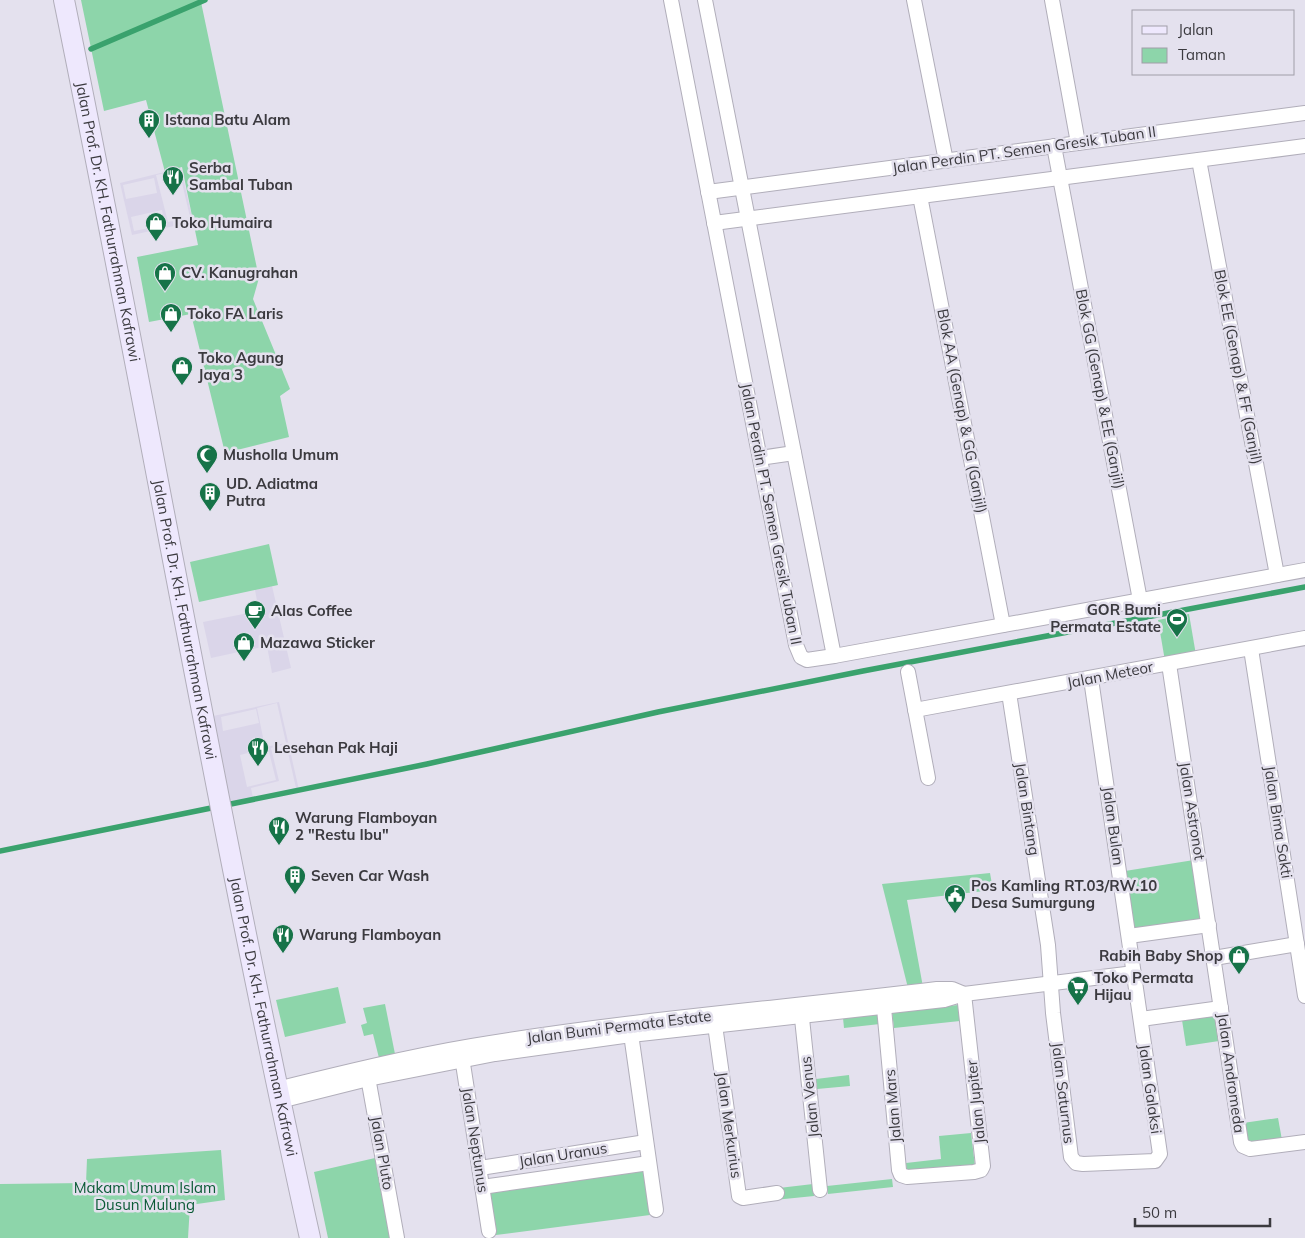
<svg xmlns="http://www.w3.org/2000/svg" width="1305" height="1238" font-family="Mulish,sans-serif">
<style>
.built{fill:#dad5e9;fill-rule:evenodd}
.green{fill:#8dd5aa}
.lines{fill:none;stroke-linecap:round;stroke-linejoin:round}
.stream{stroke:#3aa26d;stroke-width:5.5}
.street-casing{stroke:#b1aeba;stroke-width:16}
.secondary-casing{stroke:#b1aeba;stroke-width:22}
.street{stroke:#fff;stroke-width:14}
.secondary{stroke:#eee8fd;stroke-width:20}
.labels{text-anchor:middle;stroke-width:5;stroke-linejoin:round;paint-order:stroke}
.poi-label{font-size:15px;font-weight:bold;fill:#3b3a3f;stroke:#e4e1ee;text-anchor:start}
.street-label{font-size:15px;fill:#3b3a3f;stroke:#e4e1ee}
.park-label{font-size:15px;fill:#0a5a36;stroke:#e4e1ee}
</style>
<rect width="100%" height="100%" fill="#e4e1ee"/>
<!-- built -->
<g class="built">
<path d="M181 168 193 222 132 235 120 183ZM179 170 190 217 168 222 156 175ZM154 178 157 193 126 199 123 185ZM162 210 165 225 134 231 131 217Z"/>
<path d="M272 586 291 668 272 673 267 646 211 658 203 622 259 611 255 590Z"/>
<path d="M279 702 299 790 230 804 213 716ZM277 703 286 743 265 747 257 708ZM256 709 259 723 223 731 221 717ZM286 744 296 788 253 798 251 788 279 781 271 748ZM268 748 276 780 247 787 240 755Z"/>
</g>
<!-- green -->
<g class="green">
<path d="M81 0H205L201 2 259 278 253 299 290 389 280 396 289 437 225 453 191 314 149 322 137 257 198 245 182 167 165 172 146 100 104 111Z"/>
<path d="M269 544 278 585 199 602 190 562Z"/>
<path d="M1189 614 1196 655 1165 661 1158 620Z"/>
<path d="M1194 860 1203 921 1133 931 1125 871Z"/>
<path d="M990 873 993 890 907 900 923 987 908 988 882 884Z"/>
<path d="M338 987 346 1023 285 1037 276 1000Z"/>
<path d="M385 1004 395 1054 379 1058 373 1034 364 1036 361 1025 367 1023 363 1008Z"/>
<path d="M958 1005 960 1021 894 1028 892 1012Z"/>
<path d="M879 1014 880 1024 844 1028 843 1018Z"/>
<path d="M1216 1015 1219 1041 1186 1046 1182 1020Z"/>
<path d="M849 1075 850 1086 817 1089 816 1079Z"/>
<path d="M1278 1118 1282 1140 1247 1145 1243 1123Z"/>
<path d="M971 1133 975 1166 907 1173 906 1163 941 1159 939 1136Z"/>
<path d="M221 1150 225 1200 190 1205 188 1238H0V1184L86 1183 87 1159Z"/>
<path d="M375 1158 393 1238H328L314 1172Z"/>
<path d="M643 1170 650 1215 496 1235 489 1193Z"/>
<path d="M892 1179 893 1187 828 1194 827 1186Z"/>
<path d="M813 1184 814 1196 746 1203 745 1192Z"/>
</g>
<g class="lines">
<!-- stream -->
<g class="stream">
<path d="M91 49 205 0"/>
<path d="M0 851 427 764 658 712 863 671 1305 587"/>
</g>
<!-- street casing -->
<g class="street-casing">
<g id="street">
<path d="M671 0 796 645 801 657 807 660 834 656 1305 570"/>
<path d="M705 0 834 656"/>
<path d="M914 0 946 161"/>
<path d="M1052 0 1078 143"/>
<path d="M1054 146 1140 600"/>
<path d="M1199 160 1277 575"/>
<path d="M708 192 1305 113"/>
<path d="M920 196 1003 625"/>
<path d="M714 223 1305 146"/>
<path d="M760 458 794 453"/>
<path d="M1251 649 1305 996"/>
<path d="M1169 664 1241 1142 1243 1146 1250 1149 1305 1142"/>
<path d="M908 672 928 778"/>
<path d="M1009 693 1048 945 1053 1013 1071 1157 1076 1163 1083 1164 1155 1161 1160 1154 1091 679"/>
<path d="M915 710 1305 638"/>
<path d="M1129 936 1209 925"/>
<path d="M1214 958 1297 944"/>
<path d="M883 997 899 1170 901 1175 907 1177 974 1172 981 1170 983 1166 964 994"/>
<path d="M801 1009 820 1190"/>
<path d="M714 1018 739 1196 743 1198 777 1193"/>
<path d="M1141 1019 1221 1008"/>
<path d="M630 1027 656 1210"/>
<path d="M461 1051 489 1231"/>
<path d="M367 1072 397 1238"/>
<path d="M277 1089C342 1073 407 1057 472 1046 626 1020 783 1008 937 989H952L964 994"/>
<path d="M280 1101 368 1079 495 1054 631 1035 944 1000 964 994 1134 973"/>
<path d="M480 1168 646 1142"/>
<path d="M482 1187 649 1163"/>
</g>
</g>
<!-- secondary casing -->
<g class="secondary-casing">
<g id="secondary">
<path id="s1" d="M64 0C148 412 219 827 310 1238"/>
</g>
</g>
<!-- street -->
<use href="#street" class="street"/>
<!-- secondary -->
<use href="#secondary" class="secondary"/>
</g>
<!-- icons -->
<defs>
<g id="building-pin" transform="scale(1.125)"><path d="M0 17L-7.5 6A9.5 9.5 0 1 1 7.5 6Z" fill="#167348" stroke="#e4e1ee"/><path d="M-4-6H4V6H1V3H-1V6H-4ZM-2.5-4.3h1.7v1.8h-1.7ZM.8-4.3h1.7v1.8H.8ZM-2.5-1h1.7V.8h-1.7ZM.8-1h1.7V.8H.8Z" fill="#fff"/></g>
<g id="restaurant-pin" transform="scale(1.125)"><path d="M0 17L-7.5 6A9.5 9.5 0 1 1 7.5 6Z" fill="#167348" stroke="#e4e1ee"/><path d="M-5-6h1v4h1v-4h1v4h1v-4h1v5L-1.5 .5V6h-2V.5L-5-1ZM5-6V6H3V1.5H1.5Q1.5-4 5-6Z" fill="#fff"/></g>
<g id="shop-pin" transform="scale(1.125)"><path d="M0 17L-7.5 6A9.5 9.5 0 1 1 7.5 6Z" fill="#167348" stroke="#e4e1ee"/><path d="M-5-2.5h2.3a2.7 3.5 0 0 1 5.4 0H5L5.5 6h-11ZM-1.5-2.5h3a1.5 2.3 0 0 0-3 0Z" fill="#fff"/></g>
<g id="mosque-pin" transform="scale(1.125)"><path d="M0 17L-7.5 6A9.5 9.5 0 1 1 7.5 6Z" fill="#167348" stroke="#e4e1ee"/><path d="M3.5-4.9A6 6 0 1 0 3.5 4.9A5 5 0 1 1 3.5-4.9Z" fill="#fff"/></g>
<g id="cafe-pin" transform="scale(1.125)"><path d="M0 17L-7.5 6A9.5 9.5 0 1 1 7.5 6Z" fill="#167348" stroke="#e4e1ee"/><path d="M-5.5-4.5H6V0H3Q3 3.5 0 3.5H-2.5Q-5.5 3.5-5.5 0ZM3-3.2v2h1.7v-2ZM-6 4.5H4V6H-6Z" fill="#fff"/></g>
<g id="stadium-pin" transform="scale(1.125)"><path d="M0 17L-7.5 6A9.5 9.5 0 1 1 7.5 6Z" fill="#167348" stroke="#e4e1ee"/><path d="M0-5a6.5 5 0 1 0 0 10a6.5 5 0 1 0 0-10ZM-3.5-1.8h7v3.6h-7Z" fill="#fff"/></g>
<g id="civic-pin" transform="scale(1.125)"><path d="M0 17L-7.5 6A9.5 9.5 0 1 1 7.5 6Z" fill="#167348" stroke="#e4e1ee"/><path d="M-.6-6.5H3V-4.5H.6V-3L4-1V1h2V6H-6V1h2V-1L-.6-3ZM-1.2 2.5V6h2.4V2.5Z" fill="#fff"/></g>
<g id="supermarket-pin" transform="scale(1.125)"><path d="M0 17L-7.5 6A9.5 9.5 0 1 1 7.5 6Z" fill="#167348" stroke="#e4e1ee"/><path d="M-6-5.5h2.5l.6 2H6L4.5 2H-2.5L-4.4-4H-6ZM-1.5 3.2a1.3 1.3 0 1 0 .1 0ZM3 3.2a1.3 1.3 0 1 0 .1 0Z" fill="#fff"/></g>
</defs>
<g fill-rule="evenodd">
<use href="#building-pin" x="149" y="120"/>
<use href="#restaurant-pin" x="173" y="177"/>
<use href="#shop-pin" x="156" y="223"/>
<use href="#shop-pin" x="165" y="273"/>
<use href="#shop-pin" x="171" y="314"/>
<use href="#shop-pin" x="182" y="367"/>
<use href="#mosque-pin" x="207" y="455"/>
<use href="#building-pin" x="210" y="493"/>
<use href="#cafe-pin" x="255" y="611"/>
<use href="#stadium-pin" x="1177" y="619"/>
<use href="#shop-pin" x="244" y="643"/>
<use href="#restaurant-pin" x="258" y="748"/>
<use href="#restaurant-pin" x="279" y="827"/>
<use href="#building-pin" x="295" y="876"/>
<use href="#civic-pin" x="955" y="895"/>
<use href="#restaurant-pin" x="283" y="935"/>
<use href="#shop-pin" x="1239" y="956"/>
<use href="#supermarket-pin" x="1078" y="987"/>
</g>
<g class="labels">
<!-- poi labels -->
<g class="poi-label">
<text x="165" y="125">Istana Batu Alam</text>
<text x="189" y="173">Serba<tspan x="189" dy="17">Sambal Tuban</tspan></text>
<text x="172" y="228">Toko Humaira</text>
<text x="181" y="278">CV. Kanugrahan</text>
<text x="187" y="319">Toko FA Laris</text>
<text x="198" y="363">Toko Agung<tspan x="198" dy="17">Jaya 3</tspan></text>
<text x="223" y="460">Musholla Umum</text>
<text x="226" y="489">UD. Adiatma<tspan x="226" dy="17">Putra</tspan></text>
<text x="1161" y="615" text-anchor="end">GOR Bumi<tspan x="1161" dy="17">Permata Estate</tspan></text>
<text x="271" y="616">Alas Coffee</text>
<text x="260" y="648">Mazawa Sticker</text>
<text x="274" y="753">Lesehan Pak Haji</text>
<text x="295" y="823">Warung Flamboyan<tspan x="295" dy="17">2 "Restu Ibu"</tspan></text>
<text x="311" y="881">Seven Car Wash</text>
<text x="971" y="891">Pos Kamling RT.03/RW.10<tspan x="971" dy="17">Desa Sumurgung</tspan></text>
<text x="299" y="940">Warung Flamboyan</text>
<text x="1223" y="961" text-anchor="end">Rabih Baby Shop</text>
<text x="1094" y="983">Toko Permata<tspan x="1094" dy="17">Hijau</tspan></text>
</g>
<!-- street labels -->
<g class="street-label">
<text transform="translate(1024 150) rotate(-8)" y="5">Jalan Perdin PT. Semen Gresik Tuban II</text>
<text dy="5" stroke="none"><textPath href="#s1" startOffset="226">Jalan Prof. Dr. KH. Fathurrahman Kafrawi</textPath></text>
<text transform="translate(1238 367) rotate(79)" y="5">Blok EE (Genap) &amp; FF (Ganjil)</text>
<text transform="translate(1100 389) rotate(79)" y="5">Blok GG (Genap) &amp; EE (Ganjil)</text>
<text transform="translate(962 411) rotate(79)" y="5">Blok AA (Genap) &amp; GG (Ganjil)</text>
<text transform="translate(771 514) rotate(79)" y="5">Jalan Perdin PT. Semen Gresik Tuban II</text>
<text dy="5" stroke="none"><textPath href="#s1" startOffset="631">Jalan Prof. Dr. KH. Fathurrahman Kafrawi</textPath></text>
<text transform="translate(1110 675) rotate(-11)" y="5">Jalan Meteor</text>
<text transform="translate(1027 809) rotate(81)" y="5">Jalan Bintang</text>
<text transform="translate(1192 811) rotate(81)" y="5">Jalan Astronot</text>
<text transform="translate(1278 822) rotate(81)" y="5">Jalan Bima Sakti</text>
<text transform="translate(1113 826) rotate(82)" y="5">Jalan Bulan</text>
<text dy="5" stroke="none"><textPath href="#s1" startOffset="1036">Jalan Prof. Dr. KH. Fathurrahman Kafrawi</textPath></text>
<text transform="translate(619 1027) rotate(-7)" y="5">Jalan Bumi Permata Estate</text>
<text transform="translate(1231 1073) rotate(82)" y="5">Jalan Andromeda</text>
<text transform="translate(1150 1089) rotate(82)" y="5">Jalan Galaksi</text>
<text transform="translate(1063 1093) rotate(83)" y="5">Jalan Saturnus</text>
<text transform="translate(810 1097) rotate(-96)" y="5">Jalan Venus</text>
<text transform="translate(976 1102) rotate(-96)" y="5">Jalan Jupiter</text>
<text transform="translate(893 1106) rotate(-95)" y="5">Jalan Mars</text>
<text transform="translate(729 1125) rotate(82)" y="5">Jalan Merkurius</text>
<text transform="translate(475 1140) rotate(81)" y="5">Jalan Neptunus</text>
<text transform="translate(382 1153) rotate(80)" y="5">Jalan Pluto</text>
<text transform="translate(563 1155) rotate(-9)" y="5">Jalan Uranus</text>
</g>
<!-- park labels -->
<g class="park-label">
<text x="145" y="1193">Makam Umum Islam<tspan x="145" dy="17">Dusun Mulung</tspan></text>
</g>
</g>
<!-- legend -->
<rect x="1132" y="10" width="162" height="65" fill="#e4e1ee" stroke="#a09ea8"/>
<rect x="1142" y="26" width="25" height="8" fill="#eee8fd" stroke="#a09ea8"/>
<text x="1178" y="35" font-size="15" fill="#3b3a3f">Jalan</text>
<rect x="1142" y="48" width="25" height="15" fill="#8dd5aa" stroke="#a09ea8"/>
<text x="1178" y="60" font-size="15" fill="#3b3a3f">Taman</text>
<!-- scale -->
<path d="M1135 1218v8h135v-8" fill="none" stroke="#3b3a3f" stroke-width="2.5"/>
<text x="1142" y="1218" font-size="15" fill="#3b3a3f" stroke="#e4e1ee" stroke-width="4" paint-order="stroke">50 m</text>
</svg>
